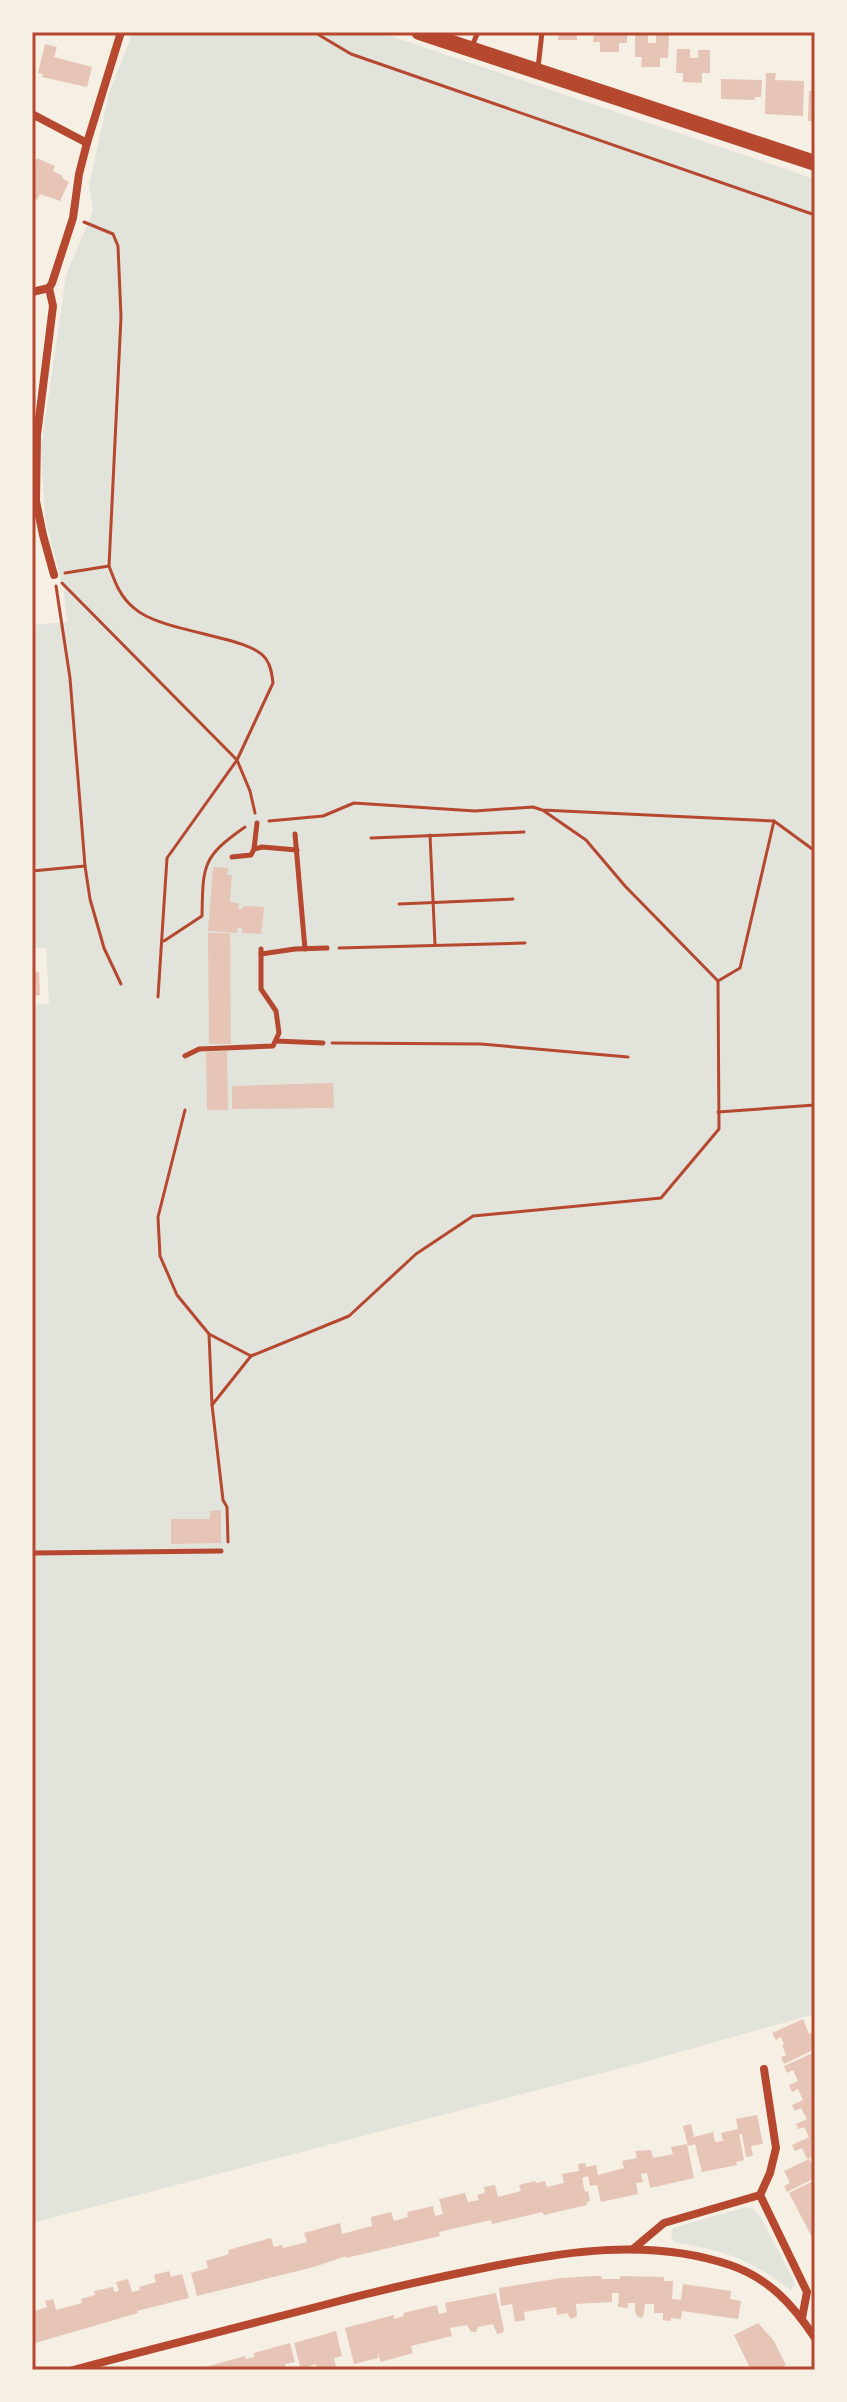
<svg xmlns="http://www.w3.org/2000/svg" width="847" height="2402" font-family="Lato,sans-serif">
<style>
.green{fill:#e2e4dc}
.building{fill:#e6c5b7}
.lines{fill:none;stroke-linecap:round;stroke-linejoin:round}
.path{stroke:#b5482f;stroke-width:3}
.service{stroke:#b5482f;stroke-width:5}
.minor{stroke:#b5482f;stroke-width:8}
.trunk{stroke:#b5482f;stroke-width:16}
.neatline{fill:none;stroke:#b5482f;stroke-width:3}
</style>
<rect width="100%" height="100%" fill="#f6efe4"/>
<!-- green -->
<g class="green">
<path d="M133 32H379L815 179V2014L644 2062 32 2223V1005L49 1004 46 948H32V625L67 622 63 587 45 519 41 448 66 275 93 211 89 186 109 93Z"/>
<path d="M746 2207 752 2208 760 2216 793 2279 795 2285 791 2291C752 2260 725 2250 676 2243L671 2238 673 2228Z"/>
</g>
<!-- building -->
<g class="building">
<path d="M559 32H577V40H558Z"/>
<path d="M594 32H627V43H619V52H600V42H593Z"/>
<path d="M635 33 648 34V43H656V34H669L668 58H660V67H641L642 57H635Z"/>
<path d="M45 44 57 47 54 57 92 67 87 87 42 77 43 74 38 73Z"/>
<path d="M677 49H690V58H698V50H710V73H702V83L683 82V73H676Z"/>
<path d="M766 73H776L775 80 804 81 803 116 765 114Z"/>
<path d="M721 79 762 80 761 97H755V100L721 99Z"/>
<path d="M809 91H815V122L808 121Z"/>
<path d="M37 158 55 166 53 171 63 176 62 178 69 182 60 201 40 194 37 200 32 198V187L35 181 32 179V168Z"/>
<path d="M213 867 228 868 227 875H232L230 902 239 903 238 909H243V906L264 907 261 934 242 933V928H237V933L208 931Z"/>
<path d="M208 933H230L231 1044H209Z"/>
<path d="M32 972H39L40 995 32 996Z"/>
<path d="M227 1051 228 1110H207L206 1052Z"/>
<path d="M333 1083 334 1108 232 1109V1086Z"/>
<path d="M221 1510V1543L171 1544V1519H210V1511Z"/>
<path d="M803 2019 809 2034 815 2031V2049L784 2064 781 2057 786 2055 782 2045 784 2044 781 2037 776 2040 772 2033Z"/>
<path d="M815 2052V2156L807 2159 802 2148 795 2151 792 2145 809 2137 804 2127 798 2129 796 2124 807 2119 801 2108 795 2111 792 2105 803 2100 798 2089 792 2092 789 2085 798 2081 793 2070 787 2073 784 2066Z"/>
<path d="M757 2115 763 2144 751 2146 753 2156 746 2157 742 2134H739L744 2160 736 2162 737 2165 702 2172 695 2144 688 2146 683 2126 691 2124 694 2137 713 2132 715 2142 723 2141 721 2133 738 2129 736 2119Z"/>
<path d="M687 2144 694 2178 650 2188 647 2173 641 2174 643 2182 636 2183 638 2194 601 2202 597 2185 590 2186 588 2176 582 2178 585 2192 588 2191 590 2201 587 2202V2205L544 2215 542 2212 492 2224 491 2220 439 2232 440 2236 346 2258V2256L314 2267 197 2296 191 2273 208 2268 206 2261 229 2254 228 2250 271 2238 274 2247 282 2245 283 2248 307 2242 304 2233 340 2223 342 2234 372 2226 371 2217 391 2212 394 2221 408 2217 407 2212 433 2206 435 2216 443 2214 439 2199 465 2193 468 2202 479 2200 477 2195 485 2193 484 2187 495 2185 498 2197 521 2191 519 2185 535 2181 536 2183 545 2181 547 2187 564 2183 562 2174 579 2171 578 2164 585 2163 586 2167 596 2165 598 2175 624 2168 622 2161 637 2158 635 2151 651 2150 653 2158 673 2154 671 2147Z"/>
<path d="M809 2159 811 2162 815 2160V2178L787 2192 784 2186 790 2183 784 2171Z"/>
<path d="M815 2180 814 2190 815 2243 789 2193Z"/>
<path d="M169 2271 171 2277 182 2274 189 2298 137 2311 138 2313 32 2344V2312L47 2307 45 2301 53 2299 56 2310 82 2303 81 2299 95 2295 94 2291 113 2287 114 2292 119 2291 116 2282 128 2279 132 2292 140 2290 139 2287 156 2282 154 2275Z"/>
<path d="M592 2276H601L602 2279H620V2276L664 2277V2281H673L672 2299 681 2300 683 2284 731 2291 730 2299 741 2301 738 2319 682 2311 681 2319 671 2318V2321L663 2320V2313H654V2304H645L644 2313 642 2318 638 2317 635 2312V2303H628V2308L618 2307 619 2293H612V2302L576 2304 577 2316 571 2319 567 2313 557 2315 556 2307 524 2312 525 2320 515 2322 512 2304 501 2306 499 2288 561 2278Z"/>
<path d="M496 2293 504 2330 502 2333 497 2334 493 2324 478 2327 476 2332H471L467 2325 450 2328 452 2336 411 2346 413 2353 381 2362 378 2353V2358L354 2364 345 2328 394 2315V2319L404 2316 403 2313 437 2305 439 2314 447 2312 445 2303Z"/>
<path d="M758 2323 774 2341 786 2365 784 2366 786 2370H752L748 2364 734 2335Z"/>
<path d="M336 2331 342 2356 334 2358 336 2367 318 2370 316 2364 309 2366 310 2369 301 2370 294 2343Z"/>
<path d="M290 2343 295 2362 285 2364 286 2368 276 2370H194L245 2356 246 2359 254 2357V2353Z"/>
</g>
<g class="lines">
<!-- path -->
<g class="path">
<path d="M314 32 351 54 815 215"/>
<path d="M84 222 113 234 118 246 121 317 109 566C115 582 120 597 134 608 161 633 250 635 266 659 271 666 272 674 273 683L237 760 250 791 255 813"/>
<path d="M65 573 109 566"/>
<path d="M62 583 237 760 167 858 158 997"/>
<path d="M56 586 70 678 85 866 90 899 104 948 121 984"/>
<path d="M544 811 586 840 625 886 718 981"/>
<path d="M269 821 323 816 354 803 475 811 533 807 542 810 774 821 815 851"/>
<path d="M430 835 435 944"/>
<path d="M371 838 524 832"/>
<path d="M32 871 85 866"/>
<path d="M399 904 513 899"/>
<path d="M164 941 202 916C203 865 202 857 245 827"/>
<path d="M339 948 525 943"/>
<path d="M332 1043 481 1044 628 1057"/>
<path d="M185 1110 158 1217 160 1256 177 1295 209 1334 212 1405 223 1500 227 1507 228 1542"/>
<path d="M718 1112 815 1105"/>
<path d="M209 1334 251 1356 349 1316 416 1254 473 1216 661 1198 719 1129 718 981 740 968 774 821"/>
<path d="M212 1405 251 1356"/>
</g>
<!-- service -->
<g class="service">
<path d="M472 46 478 32"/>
<path d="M538 68 542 32"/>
<path d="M295 834 305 949"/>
<path d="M254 849 262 847 297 850"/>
<path d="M232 857 251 855 254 849 257 823"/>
<path d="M261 954 295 949 327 948"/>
<path d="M276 1041 323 1043"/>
<path d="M185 1056 199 1049 273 1046 279 1033 276 1011 261 989V949"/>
<path d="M32 1553 221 1551"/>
</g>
<!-- minor -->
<g class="minor">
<path d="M32 114 87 143"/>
<path d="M49 288 53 306 37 435 36 501 43 535 54 575"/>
<path d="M32 292 49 288 52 283 73 218 79 174 87 143 121 32"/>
<path d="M760 2195 770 2173 776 2148 764 2069"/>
<path d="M633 2249 664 2223 760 2195 807 2292 802 2318"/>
<path d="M73 2370C155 2348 237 2327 320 2306 372 2292 425 2280 479 2269 561 2252 648 2237 730 2265 769 2278 793 2305 815 2338"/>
</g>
<!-- trunk -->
<path class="trunk" d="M419 32 815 163"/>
</g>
<!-- border -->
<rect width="847" height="2402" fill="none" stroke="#f6efe4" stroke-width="68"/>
<rect x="34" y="34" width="779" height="2334" class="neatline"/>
</svg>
